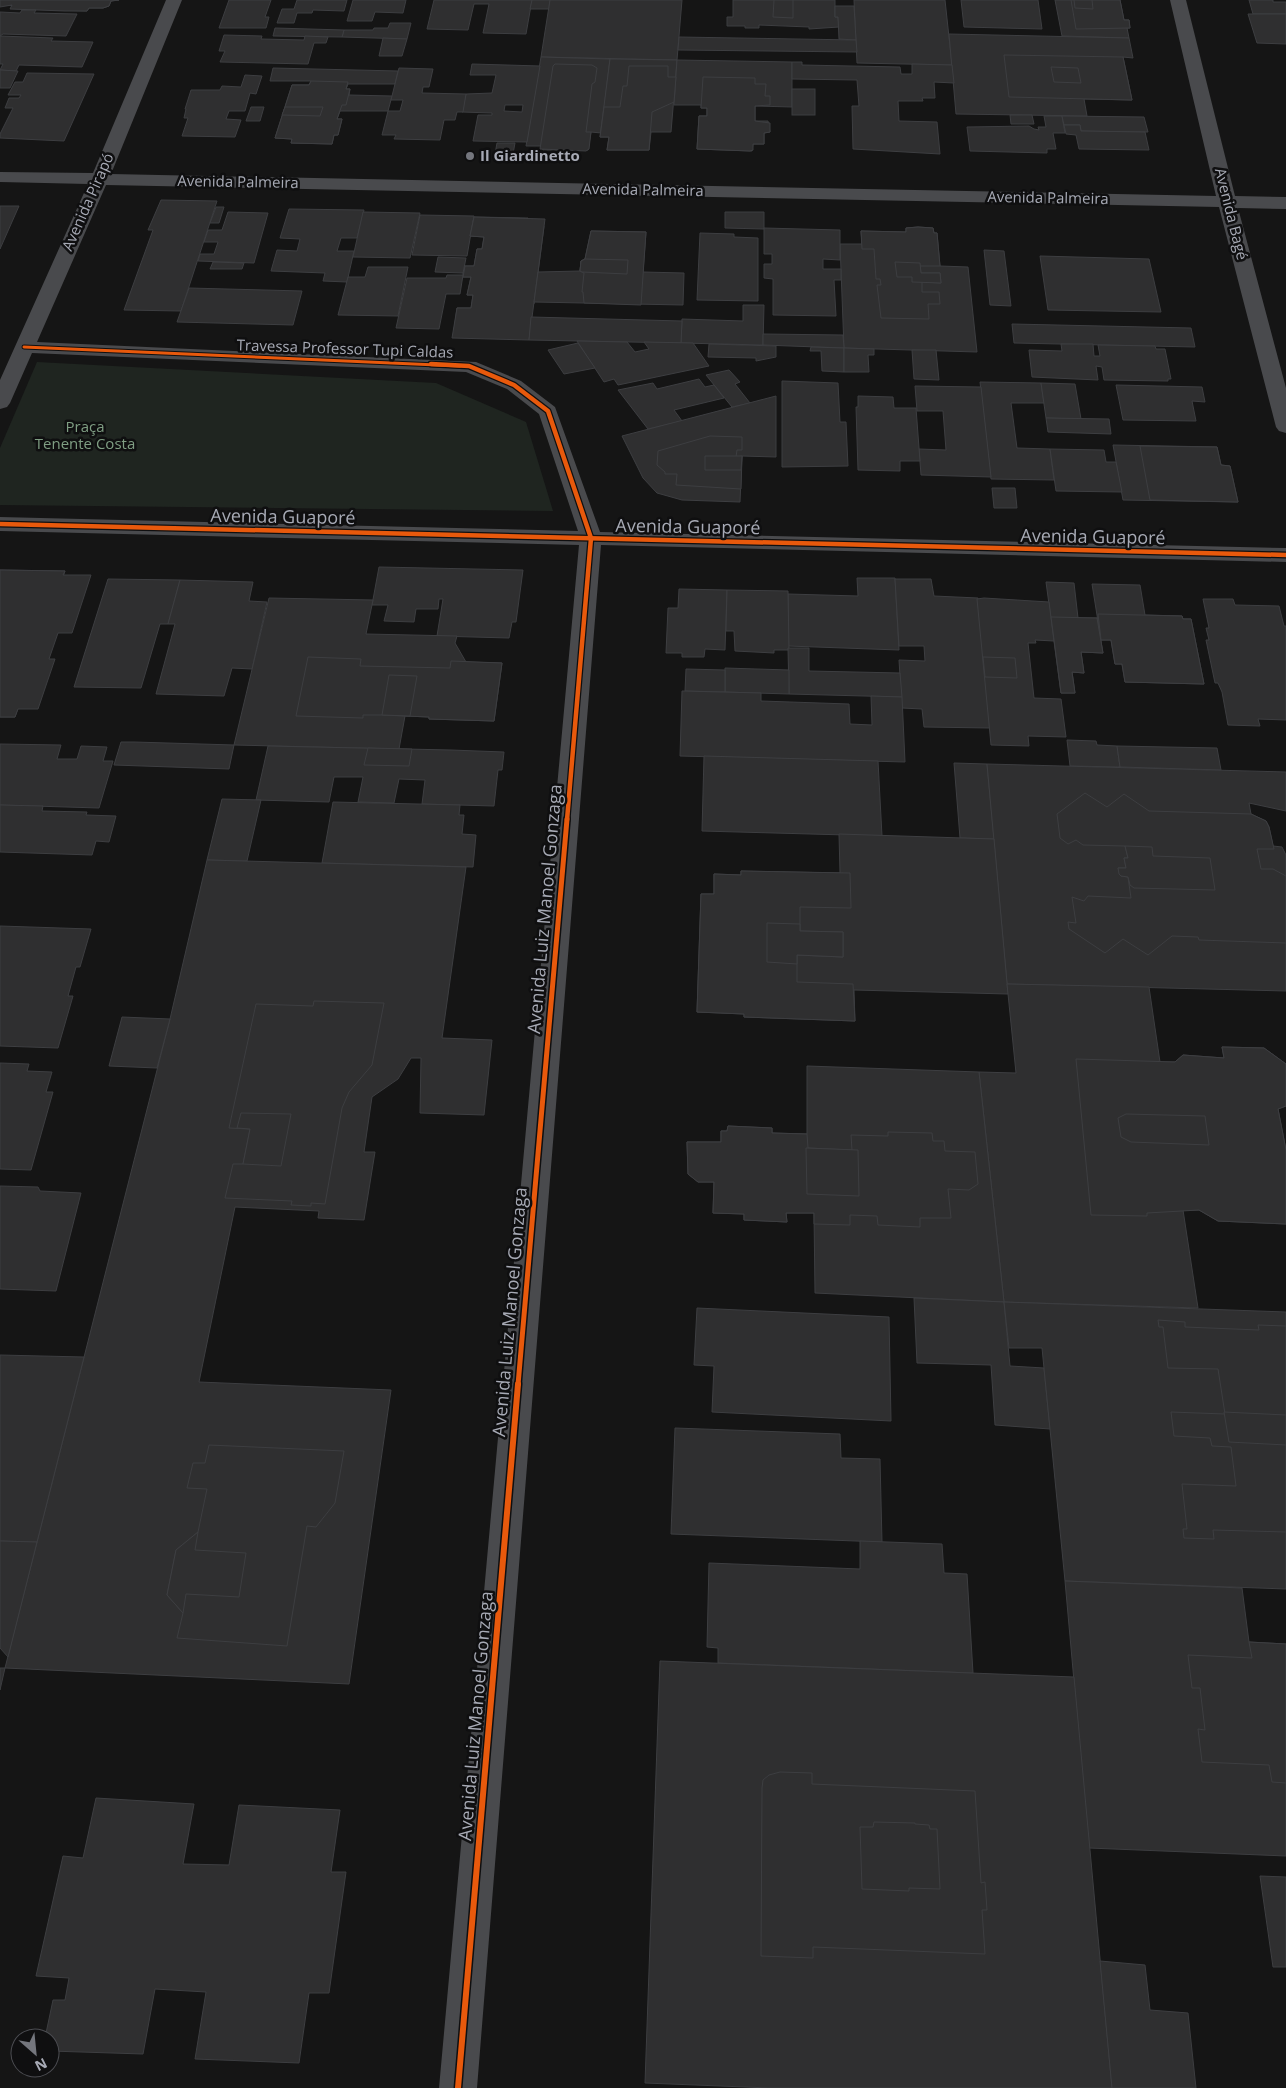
<svg xmlns="http://www.w3.org/2000/svg" width="1286" height="2088" font-family="'Open Sans',sans-serif">
<style>
.green{fill:#1f2520}
.building{fill:#2f2f30;stroke:#3d3e41;fill-rule:evenodd}
.lines{fill:none;stroke-linecap:round;stroke-linejoin:round}
.minor{fill:#494a4d;fill-rule:evenodd}
.cycleway-far3-casing{stroke:#0f0f10;stroke-width:5}
.cycleway-far2-casing{stroke:#0f0f10;stroke-width:7}
.cycleway-far1-casing{stroke:#0f0f10;stroke-width:8}
.cycleway-casing{stroke:#0f0f10;stroke-width:9}
.cycleway-far3{stroke:#e8590c;stroke-width:3}
.cycleway-far2{stroke:#e8590c;stroke-width:4.5}
.cycleway-far1{stroke:#e8590c;stroke-width:5}
.cycleway{stroke:#e8590c;stroke-width:6}
.poi-dot{fill:#74767d;stroke:#0f0f10;stroke-width:2}
.labels{text-anchor:middle;stroke-width:5;stroke-linejoin:round;paint-order:stroke}
.far-poi-label{font-size:15px;font-weight:bold;fill:#a7aab5;stroke:#0f0f10;text-anchor:start}
.far-street-label{font-size:15px;fill:#a7aab5;stroke:#0f0f10}
.far-park-label{font-size:15px;fill:#7f9e83;stroke:#0f0f10}
.street-label{font-size:18px;fill:#a7aab5;stroke:#0f0f10}
</style>
<rect width="100%" height="100%" fill="#151515"/>
<!-- green -->
<path class="green" d="M37 362 436 383 526 422 553 511 0 505V448Z"/>
<!-- building -->
<g class="building">
<path d="M0 0H119L111 1 109 6 103 8H89L87 11 52 10 54 7 0 5Z"/>
<path d="M0 0H119L111 1 109 6 103 8H89L87 11H65L10 9 12 5 0 7Z"/>
<path d="M229 0H271L265 17H269L266 28H219Z"/>
<path d="M297 0H347L344 11 313 10 312 13H297L294 23H277L282 9H294Z"/>
<path d="M353 0H406L403 13 375 12 372 21H347Z"/>
<path d="M434 0H532L526 34 483 33 489 4H474L468 30 427 29Z"/>
<path d="M532 0H550L549 9H530Z"/>
<path d="M550 0H682L677 60 541 57Z"/>
<path d="M733 0H835V17H838L839 27 809 29V27L759 25V28H745V26H727V17H733Z"/>
<path d="M774 0H793V18L773 17Z"/>
<path d="M854 0H945L952 65 857 63Z"/>
<path d="M961 0H1038L1042 29 964 27Z"/>
<path d="M1055 0H1120L1124 20H1129L1130 28H1127L1129 38 1062 36Z"/>
<path d="M1071 0H1120L1124 20H1129L1130 28 1076 29Z"/>
<path d="M1074 0H1092L1093 9 1075 8Z"/>
<path d="M1249 0H1273V2H1286V14H1253Z"/>
<path d="M835 6H854L856 40 839 39 838 17H835Z"/>
<path d="M22 10H36L34 13 77 14 66 36 3 34 0 36V12L20 13Z"/>
<path d="M1248 14H1286V44L1257 43Z"/>
<path d="M390 23H411L407 39 342 37 344 30H373L374 28H388Z"/>
<path d="M275 28 344 30 342 37 273 36Z"/>
<path d="M949 34 1129 38 1133 58 1123 57 1132 100 1084 99 1087 116 956 114Z"/>
<path d="M224 35 262 36 261 39 304 40 305 36 328 37 326 43H314L308 64 220 62 225 51H219Z"/>
<path d="M0 36 53 38 51 41 93 42 82 67 19 65 16 71 0 70 3 64H0Z"/>
<path d="M679 37 856 40 857 52 678 50Z"/>
<path d="M383 38 407 39 402 56H379Z"/>
<path d="M1004 55 1123 57 1132 100 1009 97Z"/>
<path d="M541 57 610 59 601 133 591 132 588 150H543L541 146H526Z"/>
<path d="M610 59 677 60 671 132H651L649 150H607L609 137H600Z"/>
<path d="M677 60 792 62V107L755 106V121H768L770 132 764 133V144H753L752 151 697 149 699 116H707V108H701V105H674Z"/>
<path d="M792 62H802V65L900 67 901 74H912V64L952 65 954 83 934 82 935 98H922L923 101H898L899 121 937 122 940 154 853 149 852 106H859L857 80 792 79Z"/>
<path d="M472 64 540 66 527 142 473 141 478 115H492V113L462 112 466 94 492 93 496 75H470ZM505 105H523L522 112 504 111Z"/>
<path d="M555 64 592 65 597 68 595 82 592 84 586 132H591L589 149 586 151 540 149 553 66Z"/>
<path d="M629 66H668V77H676L674 102 652 112 649 150H607L609 137H600L604 107H620L623 86H627Z"/>
<path d="M1051 67 1078 68 1081 83 1054 82Z"/>
<path d="M273 68 398 71 395 84H348L346 89H350L349 95 392 96 388 111H340L337 119H342L338 135H334L332 144 291 143 292 139 275 138 292 85H309L311 81H270Z"/>
<path d="M399 68 433 69 429 87H423L422 93 466 94 463 112H457L455 120H444L440 140 394 139 396 135H382L388 111H400L403 100H391Z"/>
<path d="M0 70 18 71 10 88H0Z"/>
<path d="M27 73 94 74 64 141 0 138V134L13 108H5L9 98H19L21 95H8L15 82H23Z"/>
<path d="M245 75 262 76 256 94 250 93 245 111H229L226 119 241 120 235 137 182 136 188 118H184L186 109H185L191 90H220L222 86 241 87Z"/>
<path d="M703 77 755 78V84H766L765 96H770V105L755 106V121L770 123V132L764 133V144H753V150L750 151 697 149 699 116H707V108H701Z"/>
<path d="M311 81 348 82 346 89H350L346 105H342L337 119H342L338 135H334L332 144 291 143 292 139 275 138 292 85H309Z"/>
<rect x="792" y="89" width="23" height="26"/>
<path d="M251 107H264L260 121H246Z"/>
<path d="M285 107H323L320 116 282 115Z"/>
<path d="M1010 115H1032L1034 124H1011Z"/>
<path d="M1044 116H1062L1065 133H1053L1056 149H1047V153L970 151 967 127 1029 126 1034 129 1039 130 1038 127H1046Z"/>
<path d="M1062 116 1144 117 1148 132 1081 131 1080 125H1064Z"/>
<path d="M1064 125H1080L1081 131 1145 132 1149 150 1079 149 1076 135 1066 134Z"/>
<path d="M497 143H515L513 154H495Z"/>
<path d="M161 200 217 201 181 311 124 310 153 230H148Z"/>
<path d="M0 206H19L0 249Z"/>
<path d="M216 207H224L219 223H210Z"/>
<path d="M289 209 364 210 357 238H341L337 251H354L347 282 323 281 325 273 271 271 277 250 297 251 300 239 280 238Z"/>
<path d="M228 212 268 213 254 263 198 261 200 254H214L218 242H204L208 230H222Z"/>
<path d="M363 212 420 213 410 258 353 257Z"/>
<path d="M725 212H764V229L725 228Z"/>
<path d="M420 215 474 216 467 256 412 255Z"/>
<path d="M474 217 528 218 527 225 544 226 534 304 516 303 512 332 454 330 457 308H471L473 295H467L471 277H463V273L465 266H474L477 249H482L484 237 470 236Z"/>
<path d="M474 217 545 219 529 340 452 338 457 308H471L473 295H467L471 277H463L465 266H474L477 249H482L484 237 470 236Z"/>
<path d="M918 227 933 228 934 233H937L940 266 968 267 977 352 844 348 840 244H862L861 231 906 232V228Z"/>
<path d="M918 227 933 228 934 233H937L940 266H920L921 273H940L941 283 922 282V292H939L940 304H928L929 319 881 318 877 285H881L880 279H876L874 249H862L861 231 906 232V228Z"/>
<path d="M764 228 840 230V260L823 259V269H841V280H834L836 316 773 315V279L764 278V264H772V254H764Z"/>
<path d="M591 231 646 232 643 272 684 273 683 305 534 302 538 272 580 271 581 261 585 259Z"/>
<path d="M591 231 646 232 641 305 584 303 583 292H582L584 273 580 271 581 261 585 259Z"/>
<path d="M700 233 734 234V237L758 238V301L697 300Z"/>
<path d="M984 250 1004 251 1011 306 990 305Z"/>
<path d="M1040 256 1149 259 1161 312 1048 310Z"/>
<path d="M438 257 466 258 463 273 435 272Z"/>
<path d="M585 259 628 260 627 274 582 272 580 271 581 261Z"/>
<path d="M213 262 244 263 242 269H210Z"/>
<path d="M895 262 920 263 921 273H940L941 283 912 282V277H897Z"/>
<path d="M368 267H408L398 316 338 315 348 277H365Z"/>
<path d="M447 275H463L460 294H446L439 329 396 328 407 278H446Z"/>
<path d="M189 288 302 291 293 325 177 322Z"/>
<path d="M743 305H764L763 345 681 343 682 319 743 321Z"/>
<path d="M531 317 682 321 681 343 529 340Z"/>
<path d="M1012 324 1191 328 1195 347 1014 343Z"/>
<path d="M763 334 843 335 844 348 763 345Z"/>
<path d="M577 341 627 342 635 352 649 349 644 342 693 343 709 366 618 385 614 379 604 382Z"/>
<path d="M578 343 595 368 564 374 548 350Z"/>
<path d="M709 344 776 346V357L756 361V358L708 357Z"/>
<path d="M1061 344H1093L1094 356H1100L1098 345 1155 346 1156 349H1165L1171 379H1168V381L1104 380 1102 367 1096 366 1098 380 1032 377 1029 350 1062 351Z"/>
<path d="M811 347 844 348V372L822 371 821 351H810Z"/>
<path d="M844 348 874 349V355H868L869 372H844Z"/>
<path d="M912 350H936L939 380 914 379Z"/>
<path d="M729 370 740 382 735 384 750 403 732 407 706 375Z"/>
<path d="M699 379 705 387 714 385 724 398 674 410 682 421 648 429 618 390 653 383 657 389Z"/>
<path d="M782 381 838 383 840 422H846L848 466 782 467Z"/>
<path d="M980 382 1041 383 1044 403H1011L1017 448 1050 449 1054 480 991 479Z"/>
<path d="M1041 383 1075 384 1081 419 1046 418Z"/>
<path d="M1116 385 1202 387 1205 402 1192 401 1196 421 1123 420Z"/>
<path d="M915 386 981 387 991 477 921 475 919 449 946 450 943 411H917Z"/>
<path d="M776 396V457L742 456 740 502 682 500 657 493 643 478 622 436Z"/>
<path d="M858 396 893 397 894 408H916L920 461H900V471L858 470 856 407H858Z"/>
<path d="M1046 418 1109 419 1111 434 1048 432Z"/>
<path d="M710 436 742 437V450H737L736 457 742 456 741 489 676 485 677 474H665V472L657 465 658 451Z"/>
<path d="M1113 445 1217 447 1221 465 1230 466 1238 502 1123 500Z"/>
<path d="M1140 446 1217 447 1221 465 1230 466 1238 502 1150 500Z"/>
<path d="M1050 449 1104 450 1106 462H1116L1122 492 1056 491Z"/>
<path d="M705 456H742L741 470H705Z"/>
<path d="M992 488H1015L1017 508H994Z"/>
<path d="M379 567 523 570 516 622H512L509 638 437 636 443 599H439L438 609H416L414 622 384 621 388 605H372Z"/>
<path d="M0 570 65 571 44 631 53 632 51 641H46L41 656H36L15 717H0Z"/>
<path d="M0 570 65 571 63 575H91L72 633H58L49 659H55L38 709H18L15 717H0Z"/>
<path d="M857 578H895L899 650 788 646V594L858 596Z"/>
<path d="M108 579 180 580 168 624H160L141 688 74 687Z"/>
<path d="M895 579H931L934 596 978 598 990 728 924 727 922 709 902 708 899 660 925 661 924 646H899Z"/>
<path d="M180 580 253 582 249 601 267 602 252 669 232 668 224 696 156 694 175 624H168Z"/>
<path d="M1046 582 1074 583 1078 618H1097L1103 653 1081 652 1084 673 1072 672 1075 693H1061Z"/>
<path d="M1092 584 1140 585 1145 615 1182 616 1183 619H1191L1204 684 1125 682 1122 664H1115L1111 640H1101Z"/>
<path d="M679 589 727 590 725 650 705 649 704 657H682V653H666L668 608H678Z"/>
<path d="M727 590 788 591 789 650H774V653L735 651 734 631H726Z"/>
<path d="M269 598 373 600 366 634 457 636 455 643 466 662 502 663 494 721 429 719V717L405 716 399 749 234 745Z"/>
<path d="M984 598 1049 602 1054 641 1035 640 1036 643H1028L1034 698 1061 699 1066 737 1028 736 1029 746 991 745 977 599Z"/>
<path d="M1203 599H1233L1235 605 1279 606 1284 626H1286V720L1258 719 1260 726 1228 725 1222 692 1218 683H1215L1206 640H1209L1206 628H1209Z"/>
<path d="M1098 614 1182 616 1183 619H1191L1204 684 1125 682 1122 664H1115L1111 640H1101Z"/>
<path d="M1051 617 1097 618 1103 653 1081 652 1084 673 1072 672 1075 693H1061Z"/>
<path d="M788 648H809V671L900 673 902 697 789 694Z"/>
<path d="M308 657 361 659 360 666 450 668 451 661 502 663 494 721 429 719V717L382 715H363V718L296 716Z"/>
<path d="M983 657 1015 658 1017 678 985 677Z"/>
<path d="M725 668 789 670V694L725 692Z"/>
<path d="M686 669 725 670V692L685 691Z"/>
<path d="M389 675 417 676 410 716 382 715Z"/>
<path d="M682 691 761 693V701L849 704 850 724 872 725 871 696 902 697 905 762 680 756Z"/>
<path d="M1067 740 1096 741 1097 745 1117 746 1120 767 1070 766Z"/>
<path d="M121 742H134L234 745 229 769 114 765Z"/>
<path d="M0 744 61 745 57 759H77L81 746 107 747 103 761H113L99 808 0 805Z"/>
<path d="M268 746 451 750 504 752 502 770H498L494 806 422 804 425 780 399 779 394 803 358 802 363 777H334L329 802 256 800Z"/>
<path d="M1117 746 1217 748 1221 770 1120 767Z"/>
<path d="M368 748 412 749 409 766 364 765Z"/>
<path d="M704 756 878 761 882 836 702 831Z"/>
<path d="M954 763 987 764 994 839 960 838Z"/>
<path d="M987 764 1286 772V811L1249 803 1251 814 1266 821 1269 827 1273 846 1282 847 1286 855V991L1007 984Z"/>
<path d="M1085 793 1107 807 1124 794 1149 811 1251 814 1266 821 1269 827 1274 849H1257L1261 869H1273L1286 876V943L1199 940 1198 937 1172 936 1148 955 1123 939 1105 953 1069 929 1068 922 1076 923 1072 897 1084 901 1088 896 1131 898 1128 877 1121 876 1118 868H1126L1124 858H1128L1125 846 1083 845 1076 840 1068 844 1060 838 1057 814Z"/>
<path d="M222 799 261 800 247 861 207 860Z"/>
<path d="M333 802 460 805 459 815H464L462 834 476 835 473 867 322 863Z"/>
<path d="M0 805 43 806 42 811 87 812 86 815 116 816 109 842 96 841 92 855 0 852Z"/>
<path d="M839 834 994 839 1008 994 854 990 855 1021 744 1017V1014L697 1012 701 894H714V874L741 875V871L840 873Z"/>
<path d="M1125 846 1152 847 1153 856 1210 858 1215 890 1134 888 1130 885 1128 877 1121 876 1119 874 1118 868H1126L1124 858H1128Z"/>
<path d="M207 860 466 867 442 1038 492 1040 484 1115 420 1113 421 1058H411L398 1079 372 1097 364 1152H375L364 1220 318 1218 319 1211 235 1207 199 1382 391 1390 349 1684 5 1668 170 1019Z"/>
<path d="M741 871 850 873 851 908 800 907V931L843 932V957L797 955V982L853 984 855 1021 744 1017V1014L697 1012 701 894H714V874L741 875Z"/>
<path d="M767 923 800 924V931L843 932V957L797 955V964L767 962Z"/>
<path d="M0 926 91 929 80 967H76L68 996H73L58 1048 0 1046Z"/>
<path d="M1007 984 1149 987 1160 1062H1175L1183 1055 1224 1058 1222 1047 1264 1048 1286 1064V1106L1278 1109 1286 1150V1224L1218 1221 1199 1210H1183L1198 1308 1004 1302 979 1072 1016 1073Z"/>
<path d="M314 1001 384 1003 372 1065 349 1092 342 1108 325 1204 311 1203V1206L291 1205 292 1201 225 1198 233 1164H243L250 1129 229 1128 256 1004 313 1006Z"/>
<path d="M122 1017 170 1019 157 1068 109 1066Z"/>
<path d="M1222 1047 1264 1048 1286 1064V1106L1278 1109 1286 1150V1224L1218 1221 1199 1210 1147 1213V1216L1091 1215 1076 1059 1175 1062 1183 1055 1224 1058Z"/>
<path d="M0 1063 29 1064 27 1071 52 1072 46 1092H53L31 1170 0 1169Z"/>
<path d="M807 1066 979 1072 1004 1302 815 1293 814 1213H786L787 1222 744 1220V1214L713 1213 714 1182H698L688 1174 687 1142H721V1131H727L728 1126 772 1128V1133L807 1134Z"/>
<path d="M241 1113 291 1114 281 1166 243 1164 250 1129 237 1128Z"/>
<path d="M1126 1114 1205 1116 1209 1145 1131 1142 1121 1137 1118 1118Z"/>
<path d="M728 1126 772 1128V1133L807 1134 808 1148 852 1150 851 1135 888 1136V1132L932 1133 933 1141H944L945 1151 975 1152 978 1184 969 1190 948 1189 951 1218H920V1227L878 1225 877 1216 850 1215V1225L814 1224V1213H786L787 1222 744 1220V1214L713 1213 714 1182H698L688 1174 687 1142H721V1131H727Z"/>
<path d="M806 1148 858 1150 859 1196 807 1194Z"/>
<path d="M0 1186 38 1187 40 1191 81 1193 56 1291 0 1289Z"/>
<path d="M914 1298 1004 1302 1010 1366 1044 1368 1050 1429 995 1425 991 1365 917 1363Z"/>
<path d="M1004 1302 1286 1312V1589L1065 1581 1042 1348H1009Z"/>
<path d="M697 1308 889 1317 891 1421 712 1412 714 1366 694 1365Z"/>
<path d="M1158 1320 1185 1322V1327L1259 1330 1258 1325 1286 1326V1532L1213 1530 1214 1539 1184 1538 1183 1529H1187L1182 1484 1236 1486 1231 1447 1212 1446 1210 1438 1174 1436 1171 1412 1225 1414 1218 1369 1168 1368 1163 1327H1159Z"/>
<path d="M0 1355 84 1357 37 1542 0 1541Z"/>
<path d="M1224 1412 1286 1415V1445L1229 1442Z"/>
<path d="M675 1428 840 1434 841 1458 880 1459 882 1542 671 1534Z"/>
<path d="M209 1445 344 1451 335 1503 316 1527 307 1526 287 1646 177 1638 183 1613 167 1595 176 1550 198 1532 207 1489 187 1488 193 1463H205Z"/>
<path d="M198 1532 195 1550 246 1553 239 1597 186 1594 183 1613 167 1595 176 1550Z"/>
<path d="M0 1541 37 1542 8 1657 0 1648Z"/>
<path d="M860 1541 942 1544 944 1573 967 1574 973 1673 718 1663V1648L707 1647 709 1563 860 1569Z"/>
<path d="M1065 1581 1242 1588 1249 1642 1286 1644V1856L1089 1848Z"/>
<path d="M1249 1642 1286 1644V1783L1272 1782 1269 1765 1202 1762 1198 1729 1205 1730 1200 1688H1192L1188 1655 1252 1658Z"/>
<path d="M660 1661 1074 1677 1112 2088H770L645 2083Z"/>
<path d="M0 1668H5L0 1690Z"/>
<path d="M780 1772 812 1773V1784L975 1791 981 1883 985 1882 987 1910H982L985 1954 813 1947V1958L761 1956 762 1788 763 1780 769 1775Z"/>
<path d="M96 1798 194 1804 183 1864 229 1865 239 1805 340 1810 331 1872H346L329 1993H309L299 2063 195 2059 206 1992 155 1989 143 2054 50 2051V2038H45L53 2000H65L69 1978 36 1976 63 1856 83 1858Z"/>
<path d="M874 1822 915 1823V1824L929 1825 930 1829H937L940 1889 909 1888V1891L862 1889 860 1827H873Z"/>
<path d="M1260 1876 1286 1877V1967H1273Z"/>
<path d="M1100 1961 1145 1965 1150 2010 1188 2013 1196 2088H1112Z"/>
</g>
<g class="lines">
<!-- minor -->
<path class="minor" d="M166 0H182L111 174 1216 196 1170 0H1186L1235 196 1286 197V209L1238 208 1286 388V433L1279 431 1276 427 1219 207 106 185 37 342 476 362 521 381 555 407 600 532 1286 548V562L601 545 477 2088H439L579 545 0 531V517L578 531 539 414 507 389 466 372 32 353 10 403 7 407 0 409V380L88 184 0 182V172L93 173Z"/>
<!-- cycleway-far3 casing -->
<g class="cycleway-far3-casing">
<path id="cycleway-far3" d="M24 347 460 366"/>
</g>
<!-- cycleway-far2 casing -->
<g class="cycleway-far2-casing">
<g id="cycleway-far2">
<path d="M431 364 469 366 514 385 548 411 591 538 567 820"/>
<path d="M0 524 1286 555"/>
</g>
</g>
<!-- cycleway-far1 casing -->
<g class="cycleway-far1-casing">
<path id="cycleway-far1" d="M518 1385 567 819"/>
</g>
<!-- cycleway casing -->
<g class="cycleway-casing">
<path id="cycleway" d="M458 2088 518 1384"/>
</g>
<!-- cycleway-far3 -->
<use href="#cycleway-far3" class="cycleway-far3"/>
<!-- cycleway-far2 -->
<use href="#cycleway-far2" class="cycleway-far2"/>
<!-- cycleway-far1 -->
<use href="#cycleway-far1" class="cycleway-far1"/>
<!-- cycleway -->
<use href="#cycleway" class="cycleway"/>
</g>
<!-- markers -->
<circle class="poi-dot" cx="470" cy="156" r="5"/>
<g class="labels">
<!-- far-poi labels -->
<g class="far-poi-label">
<text x="480" y="161">Il Giardinetto</text>
</g>
<!-- far-street labels -->
<g class="far-street-label">
<text transform="translate(238 182) rotate(1)" y="5">Avenida Palmeira</text>
<text transform="translate(643 190) rotate(1)" y="5">Avenida Palmeira</text>
<text transform="translate(1048 198) rotate(1)" y="5">Avenida Palmeira</text>
<text transform="translate(88 202) rotate(-66)" y="5">Avenida Pirapó</text>
<text transform="translate(1231 214) rotate(76)" y="5">Avenida Bagé</text>
<text transform="translate(345 349) rotate(2)" y="5">Travessa Professor Tupi Caldas</text>
</g>
<!-- far-park labels -->
<g class="far-park-label">
<text x="85" y="432">Praça<tspan x="85" dy="17">Tenente Costa</tspan></text>
</g>
<!-- street labels -->
<g class="street-label">
<text transform="translate(283 517) rotate(1)" y="6">Avenida Guaporé</text>
<text transform="translate(688 527) rotate(1)" y="6">Avenida Guaporé</text>
<text transform="translate(1093 537) rotate(1)" y="6">Avenida Guaporé</text>
<text transform="translate(545 909) rotate(-85)" y="6">Avenida Luiz Manoel Gonzaga</text>
<text transform="translate(510 1312) rotate(-85)" y="6">Avenida Luiz Manoel Gonzaga</text>
<text transform="translate(476 1716) rotate(-85)" y="6">Avenida Luiz Manoel Gonzaga</text>
</g>
</g>
<!-- north arrow -->
<g transform="translate(35 2053) rotate(153)"><circle r="24" fill="#0f0f10" stroke="#4c4d52"/>
<path d="M0-4L9 19L0 12L-9 19Z" fill="#74767d"/>
<text y="-8" font-size="14" font-weight="bold" text-anchor="middle" fill="#a7aab5">N</text>
</g>
</svg>
